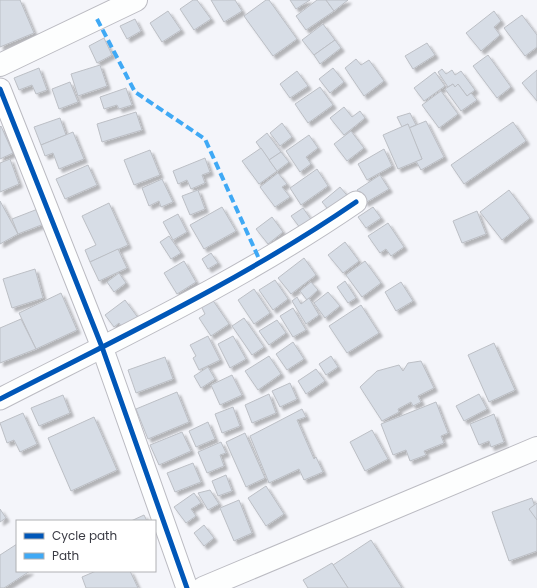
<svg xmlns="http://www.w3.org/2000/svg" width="537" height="588" font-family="Poppins,sans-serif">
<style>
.building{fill:#d7dde6;stroke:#bcbfc5;filter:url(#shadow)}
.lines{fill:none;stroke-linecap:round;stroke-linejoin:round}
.street-casing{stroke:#bbbbc2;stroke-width:23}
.secondary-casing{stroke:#bbbbc2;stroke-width:24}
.street{stroke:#fdfefe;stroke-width:21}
.secondary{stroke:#fdfefe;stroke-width:22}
.quiet{stroke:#3fa9f5;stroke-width:4;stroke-dasharray:8 4;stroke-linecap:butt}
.cycleway-casing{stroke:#fff;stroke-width:8}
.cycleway{stroke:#0057b8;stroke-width:5}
</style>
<defs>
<filter id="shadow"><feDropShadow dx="3.5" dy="3.5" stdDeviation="1" flood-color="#0004"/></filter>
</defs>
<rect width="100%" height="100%" fill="#f4f5fa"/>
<!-- building -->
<g class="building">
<path d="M0 0H20L34 33 0 47Z"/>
<path d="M193 0H197L211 19 194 30 180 9Z"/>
<path d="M211 0H235L242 11 224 22Z"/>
<path d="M266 0H269L297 39 273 56 244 16Z"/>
<path d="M290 0H310L296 9Z"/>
<path d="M317 0H326L334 11 306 30 296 16Z"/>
<path d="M326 0H348L334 11Z"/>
<path d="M168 11 181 30 162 42 150 23Z"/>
<path d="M494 11 501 21 494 27 500 35 481 51 466 33Z"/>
<path d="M522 15 537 35V47L525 56 504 28Z"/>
<path d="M135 19 141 31 127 39 120 26Z"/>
<path d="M323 24 335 40 314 55 302 40Z"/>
<path d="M104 38 112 55 97 63 89 46Z"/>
<path d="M335 40 341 48 320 64 314 55Z"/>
<path d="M427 43 435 55 413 69 405 56Z"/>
<path d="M488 55 511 87 497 98 473 66Z"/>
<path d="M356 59 361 65 369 60 384 81 364 96 345 68Z"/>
<path d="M100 65 107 86 78 96 71 74Z"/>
<path d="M39 68 47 90 36 94 32 85 19 90 14 78Z"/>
<path d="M333 68 344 82 330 93 319 79Z"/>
<path d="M442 69 446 74 452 70 455 75 461 71 475 90 467 96 458 84 455 87 453 84 448 87 438 72Z"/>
<path d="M537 70V101L522 83Z"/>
<path d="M297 71 308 86 290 98 280 84Z"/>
<path d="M435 72 445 86 424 101 414 88Z"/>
<path d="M70 82 78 102 59 109 52 89Z"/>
<path d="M453 84 455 87 458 84 467 96 471 93 477 100 461 111 445 89Z"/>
<path d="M320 87 333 105 308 123 295 104Z"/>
<path d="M126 88 132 105 119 109 117 105 104 109 100 97Z"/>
<path d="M441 91 458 114 439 128 422 105Z"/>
<path d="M344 107 352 117 360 111 365 118 344 135 330 118Z"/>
<path d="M136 112 142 130 102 142 97 124Z"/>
<path d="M410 113 416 125 409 128 408 124 402 127 397 117Z"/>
<path d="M60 118 66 135 41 145 34 127Z"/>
<path d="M426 121 444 157 421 170 416 161 422 159 409 128Z"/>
<path d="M513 122 526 141 464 184 451 165Z"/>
<path d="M282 123 292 137 280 146 270 133Z"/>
<path d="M408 124 422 159 398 169 383 135Z"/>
<path d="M1 126 13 153 0 159V127Z"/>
<path d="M351 131 364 148 347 161 334 144Z"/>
<path d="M73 132 84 159 59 169 53 153 45 156 41 145Z"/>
<path d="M267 133 281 152 269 160 256 142Z"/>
<path d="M309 135 318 148 306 157 311 164 300 172 286 151Z"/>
<path d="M261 148 277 171 259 184 242 161Z"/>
<path d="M384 149 392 166 367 180 358 164Z"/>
<path d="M150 150 160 175 134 185 124 160Z"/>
<path d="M281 152 289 162 277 171 269 160Z"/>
<path d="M205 158 210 172 202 175 205 183 191 189 187 180 178 184 173 171Z"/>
<path d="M10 159 19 184 0 192V163Z"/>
<path d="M88 165 97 185 65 199 56 179Z"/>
<path d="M317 169 328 186 301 205 290 188Z"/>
<path d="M278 173 287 184 282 187 290 197 275 207 260 187Z"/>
<path d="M380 175 389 189 365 203 357 190Z"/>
<path d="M162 179 173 202 161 207 159 201 149 206 142 188Z"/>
<path d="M340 187 351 200 333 215 322 202Z"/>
<path d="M198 190 205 209 190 215 182 196Z"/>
<path d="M509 190 530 218 502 240 480 212Z"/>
<path d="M0 201 18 234 0 244Z"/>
<path d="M109 203 128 245 90 262 85 250 96 245 82 216Z"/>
<path d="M43 207 49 222 18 234 12 219Z"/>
<path d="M222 207 236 231 204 249 190 225Z"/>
<path d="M373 207 381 218 366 228 358 217Z"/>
<path d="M303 208 315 225 304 233 291 216Z"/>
<path d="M477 211 486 234 462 243 453 221Z"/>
<path d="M178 214 187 232 173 240 163 222Z"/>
<path d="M272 217 283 232 268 244 256 229Z"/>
<path d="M388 223 404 247 391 256 386 249 380 253 368 236Z"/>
<path d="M169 236 181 253 171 259 160 242Z"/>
<path d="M345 242 359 261 343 273 328 255Z"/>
<path d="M118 249 127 268 99 281 90 262Z"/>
<path d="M211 253 218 263 208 269 202 259Z"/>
<path d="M304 258 316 275 291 294 278 278Z"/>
<path d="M184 261 196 282 177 294 164 273Z"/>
<path d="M365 261 381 283 362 297 346 275Z"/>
<path d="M35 269 43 298 12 308 3 279Z"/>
<path d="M119 273 126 283 114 292 107 282Z"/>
<path d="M275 280 288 299 273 310 259 290Z"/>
<path d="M345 281 356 298 348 303 337 287Z"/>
<path d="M311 282 318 290 307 300 300 291Z"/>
<path d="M401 282 413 301 396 311 385 292Z"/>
<path d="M254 289 270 313 254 324 238 300Z"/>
<path d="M328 292 340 306 325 318 314 303Z"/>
<path d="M61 293 77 330 36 349 19 313Z"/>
<path d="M297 297 301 304 309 298 319 315 306 324 292 301Z"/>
<path d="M212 299 229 324 211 336 199 318 205 314 201 306Z"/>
<path d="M125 300 139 319 124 330 119 323 114 327 105 315Z"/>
<path d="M361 305 379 333 347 353 329 326Z"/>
<path d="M293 308 306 330 293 337 280 316Z"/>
<path d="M244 318 264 347 252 355 232 326Z"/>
<path d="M21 319 36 349 0 363V328Z"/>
<path d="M277 320 286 333 269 345 259 331Z"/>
<path d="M208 336 220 360 199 370 193 358 196 356 190 345Z"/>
<path d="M233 336 246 359 230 368 218 344Z"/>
<path d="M293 342 304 359 287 370 276 354Z"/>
<path d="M494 343 515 390 489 402 468 355Z"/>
<path d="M269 356 281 374 258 390 245 371Z"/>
<path d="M331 356 338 367 326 375 319 364Z"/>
<path d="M165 357 173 379 136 393 128 370Z"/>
<path d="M421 361 434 388 418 396 421 402 413 406 411 402 398 409 399 412 382 421 360 387 377 371 399 365 403 371 408 363Z"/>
<path d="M208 367 215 379 201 388 194 376Z"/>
<path d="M316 369 325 381 306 394 298 381Z"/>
<path d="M232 375 242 395 220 405 211 385Z"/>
<path d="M290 383 297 399 280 407 272 391Z"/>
<path d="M177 392 189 422 148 439 136 409Z"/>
<path d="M269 394 276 413 252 423 245 405Z"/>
<path d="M479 394 487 409 464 421 456 406Z"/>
<path d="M63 395 70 413 39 426 31 408Z"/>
<path d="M436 402 448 433 441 436 444 443 424 451 426 455 410 461 406 450 393 455 381 424Z"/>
<path d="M233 407 240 426 222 433 215 414Z"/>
<path d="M302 409 306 417 297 420 314 459 316 457 323 472 304 480 299 469 269 483 250 436Z"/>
<path d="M23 413 37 444 20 452 14 440 7 443 0 423Z"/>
<path d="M494 414 504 442 491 447 489 441 479 445 470 424Z"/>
<path d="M94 417 117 470 71 491 48 438Z"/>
<path d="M208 422 215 439 196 447 189 431Z"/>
<path d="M372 430 388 459 365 471 350 442Z"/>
<path d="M182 432 191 451 159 465 150 445Z"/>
<path d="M245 433 265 478 246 487 226 442Z"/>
<path d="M221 442 226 453 220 455 224 466 207 473 198 452Z"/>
<path d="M193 463 201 482 175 492 167 473Z"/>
<path d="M226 475 232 491 218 496 212 481Z"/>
<path d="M266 486 284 514 266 526 248 498Z"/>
<path d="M210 490 219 504 208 510 198 493Z"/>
<path d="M194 493 201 503 191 509 196 516 186 523 174 507Z"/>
<path d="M532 498 537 513V551L509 561 492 512Z"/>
<path d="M239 500 252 533 234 541 220 508Z"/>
<path d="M537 503V520L529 509Z"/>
<path d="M0 509 6 518 0 522Z"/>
<path d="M144 515 147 521H131Z"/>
<path d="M204 525 214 538 204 546 194 533Z"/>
<path d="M371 540 402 588H348L333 565Z"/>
<path d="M17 544V571H30L4 588H0V555Z"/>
<path d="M332 563 348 588H308L303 580Z"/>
<path d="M96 571H130L138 588H86L82 577Z"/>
</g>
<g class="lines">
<!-- street casing -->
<g class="street-casing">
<g id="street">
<path d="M0 89 102 347 187 588"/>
<path d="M0 399C121 337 244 279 356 202"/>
</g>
</g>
<!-- secondary casing -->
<g class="secondary-casing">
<g id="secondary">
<path d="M0 65 136 0"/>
<path d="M203 588 537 448"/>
</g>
</g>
<!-- street -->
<use href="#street" class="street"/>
<!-- secondary -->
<use href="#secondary" class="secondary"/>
<!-- quiet -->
<path class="quiet" d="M97 19 135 92 205 139 260 261"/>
<!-- cycleway casing -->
<g class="cycleway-casing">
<g id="cycleway">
<path d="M0 89 102 347 187 588"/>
<path d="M0 399C121 337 244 279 356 202"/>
</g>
</g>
<!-- cycleway -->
<use href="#cycleway" class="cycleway"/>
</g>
<!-- legend -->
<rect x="16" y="520" width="140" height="52" fill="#ffffff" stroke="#b0b1b4"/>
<rect x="24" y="533" width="20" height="6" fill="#0057b8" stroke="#b0b1b4"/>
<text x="52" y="540" font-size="12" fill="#3a3b44">Cycle path</text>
<rect x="24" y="553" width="20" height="6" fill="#3fa9f5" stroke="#b0b1b4"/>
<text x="52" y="560" font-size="12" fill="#3a3b44">Path</text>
</svg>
